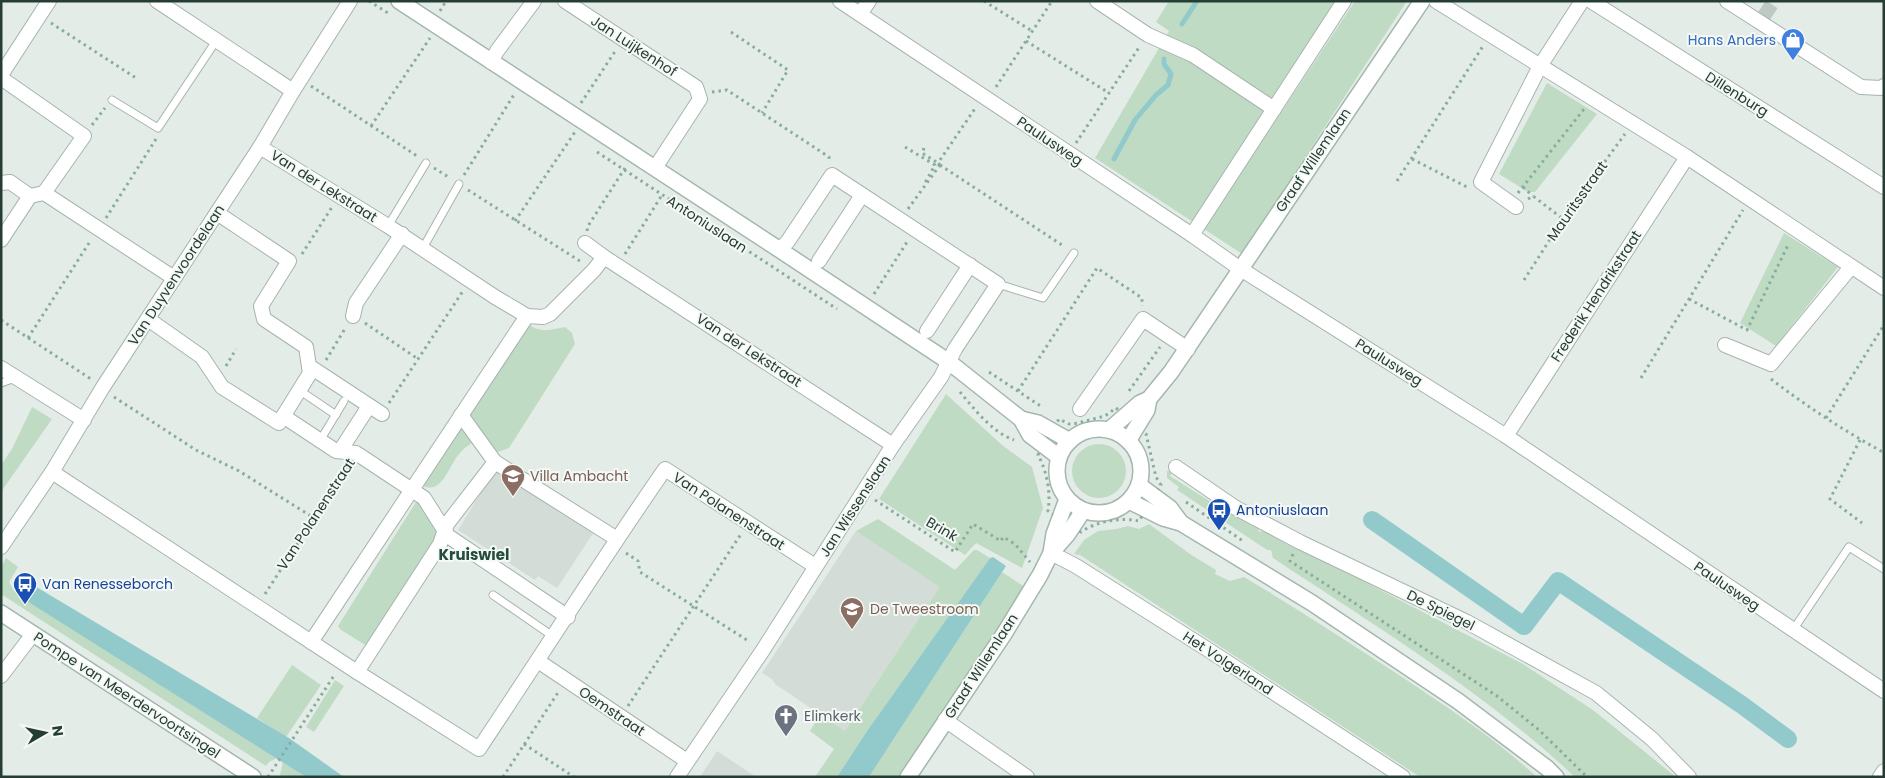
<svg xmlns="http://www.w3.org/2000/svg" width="1885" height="778" font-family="Poppins,sans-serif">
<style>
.built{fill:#d3dcd7}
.green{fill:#c0dbc4}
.water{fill:#92cacc}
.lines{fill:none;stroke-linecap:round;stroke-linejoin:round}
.stream{stroke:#92cacc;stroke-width:5}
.canal{stroke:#92cacc;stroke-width:18}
.street-tunnel{stroke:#bec9c4;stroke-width:14;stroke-dasharray:14 7;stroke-linecap:butt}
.lane-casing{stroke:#a7b4ae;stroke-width:9}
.street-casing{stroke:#a7b4ae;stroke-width:16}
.secondary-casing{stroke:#a4b7ae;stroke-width:18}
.path{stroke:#88ad9d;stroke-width:3;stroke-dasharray:2.5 4;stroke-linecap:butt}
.lane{stroke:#fff;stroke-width:7}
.street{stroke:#fff;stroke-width:14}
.secondary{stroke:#fff;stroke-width:15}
.labels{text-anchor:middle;stroke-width:4;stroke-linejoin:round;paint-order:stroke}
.shop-label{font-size:14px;fill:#366cbe;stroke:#f5f9f6;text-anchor:end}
.street-label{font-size:14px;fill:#253d34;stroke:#f5f9f6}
.education-label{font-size:14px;fill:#785e54;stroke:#f5f9f6;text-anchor:start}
.transit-label{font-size:14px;fill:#164399;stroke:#f5f9f6;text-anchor:start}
.worship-label{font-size:14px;fill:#5b616d;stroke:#f5f9f6;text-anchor:start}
.neighbourhood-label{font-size:15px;font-weight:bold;fill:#234d3e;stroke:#f5f9f6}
</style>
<rect width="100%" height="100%" fill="#e4ece8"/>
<!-- built -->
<g class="built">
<path d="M498 465 596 529 557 588 538 576 535 580 458 530Z"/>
<path d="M856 531 941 587 845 731 775 684 772 679 762 673Z"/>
<path d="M717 751 756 777H700Z"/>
</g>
<!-- green -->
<g class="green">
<path d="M1169 1H1339L1193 222 1095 158 1169 31 1156 22Z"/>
<path d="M1355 1H1407L1242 254 1204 229Z"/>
<path d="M1547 83 1597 114 1535 192H1528L1499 174Z"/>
<path d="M1784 233 1838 267 1776 346 1740 323Z"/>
<path d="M528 324C540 333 551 330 565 327L572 333 575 344 509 448 498 452 492 450 478 439C472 443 465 447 460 453 449 464 443 495 423 486Z"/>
<path d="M946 394 1002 445 1032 467 1043 508 1022 568 976 543 965 555 879 499Z"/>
<path d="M32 407 52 419 1 492V465L12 449Z"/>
<circle cx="1099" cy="471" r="27"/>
<path d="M1167 471H1173L1170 476 1227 512 1259 529 1258 531 1262 532 1259 527 1523 664 1593 710 1676 777H1575C1484 692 1377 627 1273 558L1271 550H1267L1177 490 1179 487 1167 478Z"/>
<path d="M416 502 430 508 444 546 375 651 341 630 338 626Z"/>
<path d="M878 519 955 570 974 550H977L990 558 867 731 837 777H815L834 749 810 731 820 714 845 731 940 587 856 531Z"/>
<path d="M1149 524 1190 554 1216 570 1215 574 1230 581 1244 577C1298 609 1350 643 1402 677 1450 709 1494 738 1537 777H1420L1080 555 1074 554 1084 540 1098 531 1116 529 1128 526 1139 529Z"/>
<path d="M6 558 18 567 9 582 13 589 277 758 269 762 266 766 1 594V567Z"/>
<path d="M1002 572 1025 587 898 777H869Z"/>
<path d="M292 665 321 685 286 737 257 718Z"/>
<path d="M335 680 344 686 314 732 306 727Z"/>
<path d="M283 762 306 777H282L280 775Z"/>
</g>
<!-- water -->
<g class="water">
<path d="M993 557 1006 566 869 777H837L867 731 990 558Z"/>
<path d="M23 579 289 738 344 777H306L19 596 15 591 18 580Z"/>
</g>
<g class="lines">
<!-- stream -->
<g class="stream">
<path d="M1182 24 1197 1"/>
<path d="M1114 159 1135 120 1156 95 1168 85 1171 74 1164 64V59"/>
</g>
<!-- canal -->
<path class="canal" d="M1372 520 1524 626 1558 581 1742 705 1788 739"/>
<!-- street-tunnel -->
<path class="street-tunnel" d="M1764 16 1774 1"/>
<!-- lane casing -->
<g class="lane-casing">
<g id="lane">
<path d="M112 100 158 128 216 41"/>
<path d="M388 226 426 163"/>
<path d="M423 248 459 184"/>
<path d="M998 284 1043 298 1074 253"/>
<path d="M1 383 15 378"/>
<path d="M299 390 336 415"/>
<path d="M324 434 344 401"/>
<path d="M493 595 554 637"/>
<path d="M1793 630 1849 547 1884 569"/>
</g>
</g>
<!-- street casing -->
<g class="street-casing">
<g id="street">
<path d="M157 1 293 91"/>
<path d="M565 1 696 87 700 99 655 168"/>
<path d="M840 1 1192 235 1239 268 1506 436 1884 691"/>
<path d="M1097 1 1148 35 1193 55 1274 109"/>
<path d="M1436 1 1687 157 1884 288"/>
<path d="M1591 1 1884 187"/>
<path d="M1727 1 1861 87 1881 88 1884 86"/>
<path d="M860 14 869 1"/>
<path d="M491 62 497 51 534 1"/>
<path d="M1 75 49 1"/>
<path d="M1 78 84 136 44 193"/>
<path d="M260 147 388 226 495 297 527 316 543 317 550 314 594 270 604 257 893 445"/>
<path d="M1 183 10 182 30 196 1 240"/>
<path d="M30 196 44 193 174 278"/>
<path d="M1516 207 1481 182 1540 66 1582 1"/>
<path d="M1192 235 1344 1"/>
<path d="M585 243 604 257"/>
<path d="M819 261 862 195"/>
<path d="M353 316 356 303 402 234"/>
<path d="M148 319 202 357 222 387 279 423 310 373 306 347 264 319 261 306 289 261 217 213"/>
<path d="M927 331 970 265"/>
<path d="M1725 345 1771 364 1851 267"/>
<path d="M309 366 382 414"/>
<path d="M1 368 84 420"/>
<path d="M1080 409 1143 319 1188 349"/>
<path d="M283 416 336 451 356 453 424 498 448 536 568 617"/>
<path d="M1506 436 1687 157"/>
<path d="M340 451 369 406"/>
<path d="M495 462 617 539"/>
<path d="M1176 467 1236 508 1300 542 1467 622 1596 693 1652 739 1689 777"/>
<path d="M52 472 357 672 479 749C541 656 601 561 665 469L815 566"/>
<path d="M1 547 52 472 103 387 260 147 293 91 350 1"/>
<path d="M1051 553 1076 566 1207 649 1403 777"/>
<path d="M311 642 527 316"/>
<path d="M538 661 687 761"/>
<path d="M357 672 440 544 447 524 495 462 461 415"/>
<path d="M1 676 33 634"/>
<path d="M945 720 1027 777"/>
<path d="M677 777 763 650 893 445 941 377 955 349 998 284 832 175 788 241 780 250"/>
<path d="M1880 777 1884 771"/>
</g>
</g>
<!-- secondary casing -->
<g class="secondary-casing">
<g id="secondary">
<path d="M399 1 780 250 949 362 1021 419 1030 435 1059 457"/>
<path d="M1021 419 1038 423 1070 441"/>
<circle cx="1099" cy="471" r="42"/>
<path d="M1109 430 1140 403 1149 399 1171 372 1422 1"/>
<path d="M1128 441 1147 410 1149 399"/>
<path d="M1139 485 1170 508 1181 523"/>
<path d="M1129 501 1163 518 1181 523 1312 603 1458 701 1547 768 1556 777"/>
<path d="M1051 553 1054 534 1067 499"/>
<path d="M1 613 253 777"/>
<path d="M908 777 1004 634 1040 575 1051 553 1067 535 1083 511"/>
</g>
</g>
<!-- path -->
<g class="path">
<path d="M369 1 388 13"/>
<path d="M984 1 1032 31"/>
<path d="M440 11 446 1"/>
<path d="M51 23 136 78"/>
<path d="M731 32 788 70 762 113"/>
<path d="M1026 41 1109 93"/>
<path d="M311 86 417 156"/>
<path d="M996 87 1052 1"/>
<path d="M712 92 727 90 829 157V161"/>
<path d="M581 103 616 50"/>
<path d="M92 125 105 108"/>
<path d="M371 126 430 38"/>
<path d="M1076 143 1140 46"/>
<path d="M905 147 935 165 926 181V183"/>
<path d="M924 148 922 153 938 163"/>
<path d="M597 152 837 309"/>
<path d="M1412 159 1467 187"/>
<path d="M940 165 1065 247"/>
<path d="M940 165 938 163 976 107"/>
<path d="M434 168 450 178"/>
<path d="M464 175 515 93"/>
<path d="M1397 181 1483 46"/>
<path d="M1523 187 1533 196"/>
<path d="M468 190 583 263"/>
<path d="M1518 193 1584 109"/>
<path d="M1528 199 1533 196 1563 219"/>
<path d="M908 209 940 165"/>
<path d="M106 218 156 139"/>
<path d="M515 221 575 132"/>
<path d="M587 231 588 226 625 168"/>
<path d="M302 254 332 207"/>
<path d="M625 254 662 195"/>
<path d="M1524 280 1563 219 1625 134"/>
<path d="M874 294 907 242"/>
<path d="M1689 299 1747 330 1789 243"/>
<path d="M1 320 91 379"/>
<path d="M365 323 418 359"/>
<path d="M28 338 91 240"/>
<path d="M326 360 346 327"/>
<path d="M226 366 236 349"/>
<path d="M989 372 1042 407"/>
<path d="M1641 378 1743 210"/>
<path d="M1771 379C1806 406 1843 430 1881 451H1884"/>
<path d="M1018 391 1097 268 1142 298V306"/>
<path d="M1129 391 1160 347"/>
<path d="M960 392C975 410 992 432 1014 440"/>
<path d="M114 397 196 450 239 471 314 518"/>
<path d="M389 403 463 291"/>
<path d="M1116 408 1146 434 1156 477 1161 485 1139 521C1121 517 1097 521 1081 532L1048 511C1051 493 1047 471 1038 455L1059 419 1069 424 1078 423 1105 416Z"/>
<path d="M1826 418 1884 325"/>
<path d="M1860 440 1830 499 1862 523"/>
<path d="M875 500 955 552 973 524 1001 541 1003 537 1015 544 1030 562"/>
<path d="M1186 502 1243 541"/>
<path d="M626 553 638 561 640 572 750 642"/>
<path d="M1293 554 1290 561 1497 696 1539 730 1587 777"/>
<path d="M265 594 347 467"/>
<path d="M628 706 741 534"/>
<path d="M524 744 574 777"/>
<path d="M268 777 335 674"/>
<path d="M503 777 559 691"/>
</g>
<!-- lane -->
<use href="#lane" class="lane"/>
<!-- street -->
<use href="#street" class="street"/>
<!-- secondary -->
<use href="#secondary" class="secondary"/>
</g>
<!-- icons -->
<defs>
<g id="shop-pin" transform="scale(1.25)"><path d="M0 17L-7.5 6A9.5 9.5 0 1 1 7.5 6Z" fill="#3f7fe0" stroke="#f5f9f6"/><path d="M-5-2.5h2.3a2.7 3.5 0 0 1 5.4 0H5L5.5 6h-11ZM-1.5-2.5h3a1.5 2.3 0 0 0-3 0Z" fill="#fff"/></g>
<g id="school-pin" transform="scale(1.25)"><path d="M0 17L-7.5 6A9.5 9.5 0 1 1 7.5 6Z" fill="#8d6e63" stroke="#f5f9f6"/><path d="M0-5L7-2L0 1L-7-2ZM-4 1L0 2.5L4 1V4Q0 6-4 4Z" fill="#fff"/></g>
<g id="bus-pin" transform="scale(1.25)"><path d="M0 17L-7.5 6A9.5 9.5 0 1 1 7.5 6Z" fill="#1a4fb4" stroke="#f5f9f6"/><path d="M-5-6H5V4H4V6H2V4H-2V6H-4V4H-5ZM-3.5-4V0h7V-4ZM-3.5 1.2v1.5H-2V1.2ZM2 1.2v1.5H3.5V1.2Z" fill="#fff"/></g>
<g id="church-pin" transform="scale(1.25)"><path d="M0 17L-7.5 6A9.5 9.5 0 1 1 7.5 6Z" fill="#6b7280" stroke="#f5f9f6"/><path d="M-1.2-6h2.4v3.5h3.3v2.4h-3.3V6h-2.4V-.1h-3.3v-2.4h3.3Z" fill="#fff"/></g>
</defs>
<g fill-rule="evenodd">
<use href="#shop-pin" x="1793" y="40"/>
<use href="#school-pin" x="513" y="476"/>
<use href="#bus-pin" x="1219" y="510"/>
<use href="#bus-pin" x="25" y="584"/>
<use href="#school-pin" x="852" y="609"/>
<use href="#church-pin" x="786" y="716"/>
</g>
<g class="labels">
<!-- shop labels -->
<g class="shop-label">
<text x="1776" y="45">Hans Anders</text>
</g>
<!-- street labels -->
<g class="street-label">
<text transform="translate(634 46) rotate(33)" y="5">Jan Luijkenhof</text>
<text transform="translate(1737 94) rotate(32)" y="5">Dillenburg</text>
<text transform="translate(1050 141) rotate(34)" y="5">Paulusweg</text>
<text transform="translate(1313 160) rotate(-56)" y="5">Graaf Willemlaan</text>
<text transform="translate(324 186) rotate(32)" y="5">Van der Lekstraat</text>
<text transform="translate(1577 201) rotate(-55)" y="5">Mauritsstraat</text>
<text transform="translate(707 224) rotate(33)" y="5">Antoniuslaan</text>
<text transform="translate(176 275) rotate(-57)" y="5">Van Duyvenvoordelaan</text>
<text transform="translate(1596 296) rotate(-57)" y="5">Frederik Hendrikstraat</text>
<text transform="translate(749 350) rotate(33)" y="5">Van der Lekstraat</text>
<text transform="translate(1389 362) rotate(32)" y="5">Paulusweg</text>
<text transform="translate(855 506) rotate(-57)" y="5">Jan Wissenslaan</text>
<text transform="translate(729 511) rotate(33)" y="5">Van Polanenstraat</text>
<text transform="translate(316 514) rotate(-57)" y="5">Van Polanenstraat</text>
<text transform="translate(942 529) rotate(30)" y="5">Brink</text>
<text transform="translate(1727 586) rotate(34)" y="5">Paulusweg</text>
<text transform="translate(1441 610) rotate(26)" y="5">De Spiegel</text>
<text transform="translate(1228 663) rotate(33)" y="5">Het Volgerland</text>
<text transform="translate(981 666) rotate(-57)" y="5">Graaf Willemlaan</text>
<text transform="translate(127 695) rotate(33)" y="5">Pompe van Meerdervoortsingel</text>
<text transform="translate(612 711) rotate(34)" y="5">Oemstraat</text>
</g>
<!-- education labels -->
<g class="education-label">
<text x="530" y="481">Villa Ambacht</text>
<text x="870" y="614">De Tweestroom</text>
</g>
<!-- transit labels -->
<g class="transit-label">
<text x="1236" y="515">Antoniuslaan</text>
<text x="42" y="589">Van Renesseborch</text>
</g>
<!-- worship labels -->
<g class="worship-label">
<text x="804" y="721">Elimkerk</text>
</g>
<!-- neighbourhood labels -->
<g class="neighbourhood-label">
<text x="474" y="560">Kruiswiel</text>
</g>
</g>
<!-- border -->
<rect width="1885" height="778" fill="none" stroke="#253d34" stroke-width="5"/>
<!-- north arrow -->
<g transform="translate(45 733) rotate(81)" stroke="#f5f9f6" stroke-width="4" paint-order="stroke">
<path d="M0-4L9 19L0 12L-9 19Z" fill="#253d34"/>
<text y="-8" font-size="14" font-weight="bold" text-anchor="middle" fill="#253d34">N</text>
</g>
</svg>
